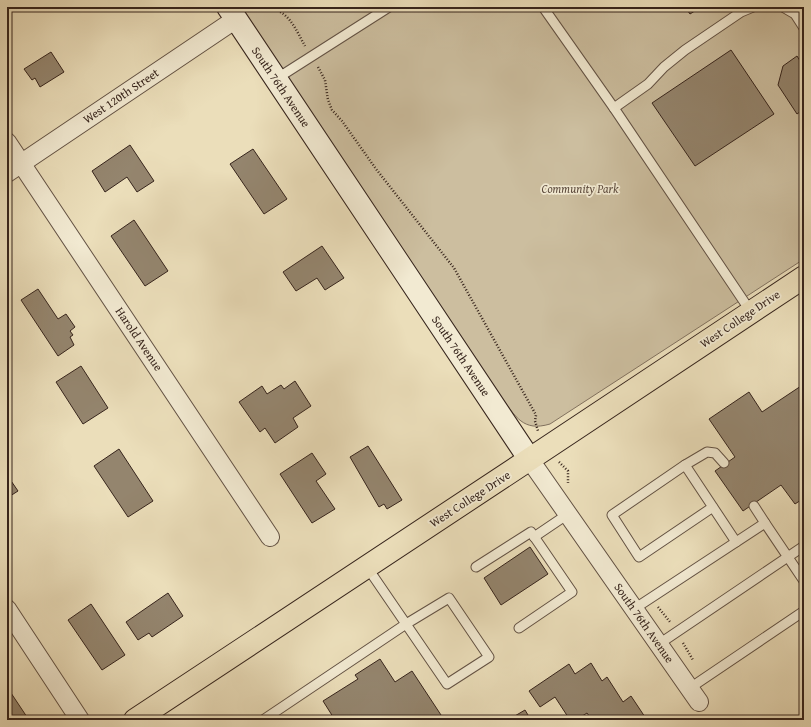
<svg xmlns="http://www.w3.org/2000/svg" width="811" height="727" font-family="'Gentium Book Plus',serif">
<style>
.green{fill:#ccbe9f;stroke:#81715e}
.building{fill:#94856e;stroke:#36241c}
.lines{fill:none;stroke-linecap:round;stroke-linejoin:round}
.lane-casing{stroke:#635244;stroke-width:11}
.street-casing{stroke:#635244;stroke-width:20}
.secondary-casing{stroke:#36241c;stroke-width:24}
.primary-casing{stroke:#36241c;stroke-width:24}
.path{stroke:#36241c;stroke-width:2.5;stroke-dasharray:1 2;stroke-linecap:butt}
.lane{stroke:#f2ead2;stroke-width:9}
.street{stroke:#f2ead2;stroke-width:18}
.secondary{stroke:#f2ead2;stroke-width:22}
.primary{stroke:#ebdeba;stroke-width:22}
.labels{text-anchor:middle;stroke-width:3.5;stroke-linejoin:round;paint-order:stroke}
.street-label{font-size:12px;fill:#36241c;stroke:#f2ead2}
.park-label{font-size:12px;font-style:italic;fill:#5c4a3d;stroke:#f2ead2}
</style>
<rect width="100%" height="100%" fill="#ebdeba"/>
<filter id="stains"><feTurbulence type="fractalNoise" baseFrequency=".005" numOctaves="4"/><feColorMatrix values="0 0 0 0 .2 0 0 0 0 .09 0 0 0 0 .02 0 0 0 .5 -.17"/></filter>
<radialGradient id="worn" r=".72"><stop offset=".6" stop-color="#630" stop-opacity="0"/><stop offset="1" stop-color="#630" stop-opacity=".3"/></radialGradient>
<!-- green -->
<path class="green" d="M241 7H804V259L550 424C523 432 516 417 501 397Z"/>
<!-- building -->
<g class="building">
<path d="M685 7H701L690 14Z"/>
<path d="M731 50 774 114 695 166 652 103Z"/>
<path d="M51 52 64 72 40 87 35 78 32 80 24 69Z"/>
<path d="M797 56 804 67V109L797 114 778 85 783 66Z"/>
<path d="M130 145 154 181 137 192 127 177 105 192 92 171Z"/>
<path d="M253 149 287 199 264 214 230 164Z"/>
<path d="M134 220 168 271 145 286 111 236Z"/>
<path d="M322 246 344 278 325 290 317 278 296 291 283 272Z"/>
<path d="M38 289 58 319 66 314 75 327 70 331 73 335 70 337 74 345 58 356 21 300Z"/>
<path d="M81 366 108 408 83 424 56 382Z"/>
<path d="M295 381 311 406 293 418 298 427 275 443 265 428 260 432 239 402 262 386 267 394 281 385 284 389Z"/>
<path d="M801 386 804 390V498L795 504 781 485 743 511 715 471 735 457 709 419 749 392 762 412Z"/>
<path d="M368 446 402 500 387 509 384 504 379 507 350 457Z"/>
<path d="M119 449 153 501 128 517 94 466Z"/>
<path d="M312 453 326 474 316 481 335 509 312 523 280 474Z"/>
<path d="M7 467 11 473 7 475 18 491 7 498Z"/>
<path d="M530 547 548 574 501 605 484 578Z"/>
<path d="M168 593 183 616 152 637 149 633 138 640 126 622Z"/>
<path d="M91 604 125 655 102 670 68 620Z"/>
<path d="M380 659 395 682 412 671 441 715 434 720H335L323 701 358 679 355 675Z"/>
<path d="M591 663 602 681 607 677 623 702 631 696 647 720H603L601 717 597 720H592L587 713 576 720H570L555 697 540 707 529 691 569 664 575 674Z"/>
<path d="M7 687 29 720H7Z"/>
<path d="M525 710 531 720H508Z"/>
</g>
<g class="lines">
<!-- lane casing -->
<g class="lane-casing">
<g id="lane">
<path d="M543 7 614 108 751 312"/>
<path d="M783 7 795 14 804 28"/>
<path d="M276 79 389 7"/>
<path d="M614 108 648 84 664 67 685 50 741 12 753 7"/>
<path d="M685 465 707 452 715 453 724 463"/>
<path d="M754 506 765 523"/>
<path d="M713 507 639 557 612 515 685 465 736 542"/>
<path d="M534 537 568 514"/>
<path d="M476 567 531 532 572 592 519 628"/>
<path d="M634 609 765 523 804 581"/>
<path d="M659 644 804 546"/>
<path d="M690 688 804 611"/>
<path d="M263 720 406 624 449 598 489 657 447 684 367 567"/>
</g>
</g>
<!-- street casing -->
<g class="street-casing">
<g id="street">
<path d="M7 142 270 537"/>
<path d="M7 173 236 19"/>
<path d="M530 460 699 702"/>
<path d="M7 609 80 720"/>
</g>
</g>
<!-- secondary casing -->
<g class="secondary-casing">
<path id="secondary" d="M228 7 530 460"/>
</g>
<!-- primary casing -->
<g class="primary-casing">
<path id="primary" d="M135 720 548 447 804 277"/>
</g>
<!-- path -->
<g class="path">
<path d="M260 7C264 9 268 8 273 9 290 13 297 32 305 46"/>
<path d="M318 67 325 80 328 100 332 110 342 121 376 169 454 268 536 415 535 421 538 431"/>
<path d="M559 462 568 471V483"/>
<path d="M658 607 670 622"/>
<path d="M683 643 693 660"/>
</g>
<!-- lane -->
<use href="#lane" class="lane"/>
<!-- street -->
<use href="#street" class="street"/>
<!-- secondary -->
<use href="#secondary" class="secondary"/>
<!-- primary -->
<use href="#primary" class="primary"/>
</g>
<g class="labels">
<!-- street labels -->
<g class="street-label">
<text transform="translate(281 87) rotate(56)" y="4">South 76th Avenue</text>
<text transform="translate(121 96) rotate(-34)" y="4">West 120th Street</text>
<text transform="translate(740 319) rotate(-34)" y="4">West College Drive</text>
<text transform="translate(139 339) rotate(56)" y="4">Harold Avenue</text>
<text transform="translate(461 356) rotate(56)" y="4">South 76th Avenue</text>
<text transform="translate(470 499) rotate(-33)" y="4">West College Drive</text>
<text transform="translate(644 623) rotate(55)" y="4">South 76th Avenue</text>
</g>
<!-- park labels -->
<g class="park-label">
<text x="580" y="193">Community Park</text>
</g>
</g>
<!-- margin -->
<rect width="811" height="727" fill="none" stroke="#ebdeba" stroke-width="24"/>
<rect x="8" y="8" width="795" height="711" fill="none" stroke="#36241c" stroke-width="2"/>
<rect x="12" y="12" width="787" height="703" fill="none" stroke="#36241c"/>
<rect width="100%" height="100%" filter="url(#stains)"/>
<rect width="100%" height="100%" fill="url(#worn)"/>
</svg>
